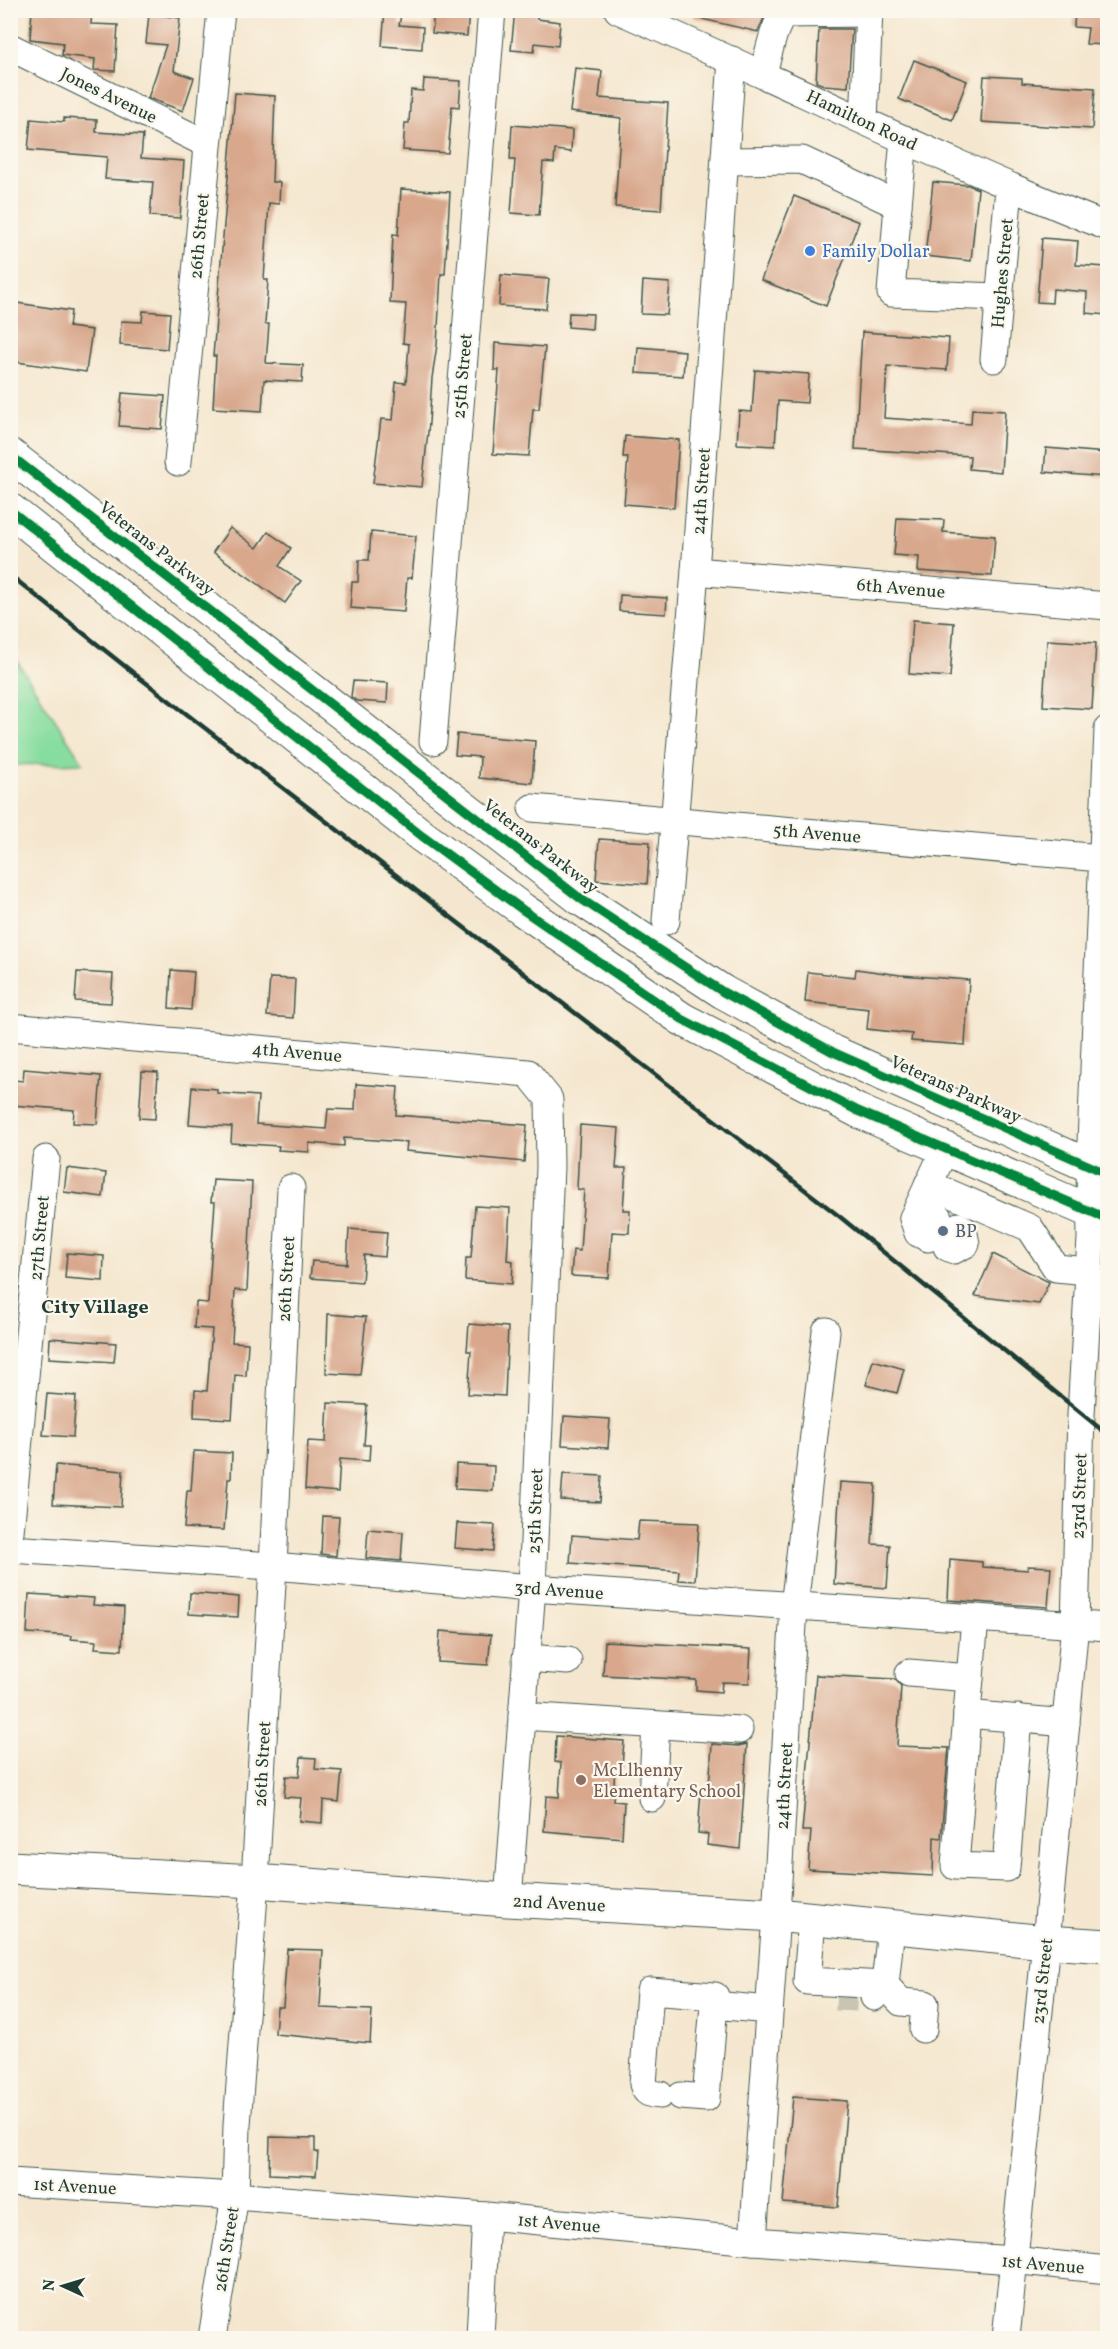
<svg xmlns="http://www.w3.org/2000/svg" width="1118" height="2349" font-family="Vollkorn,serif">
<style>
.green{fill:#87dd9f;stroke:#538d6a;stroke-width:1.5}
.building{fill:#d8a78c}
.lines{fill:none;stroke-linecap:round;stroke-linejoin:round}
.minor-tunnel{stroke:#cac5b0;stroke-width:27;stroke-dasharray:27 14;stroke-linecap:butt}
.minor-casing{stroke:#3f564b;stroke-width:29}
.major-casing{stroke:#3f564b;stroke-width:35}
.minor{stroke:#fff;stroke-width:27}
.major{stroke:#fff;stroke-width:33}
.rail{stroke:#1f3d34;stroke-width:4.5}
.cycleway-casing{stroke:#fbf7ec;stroke-width:13}
.cycleway{stroke:#00873e;stroke-width:9}
.shop-dot{fill:#3f7fe0;stroke:#fbf7ec;stroke-width:2}
.service-dot{fill:#5c6f8a;stroke:#fbf7ec;stroke-width:2}
.education-dot{fill:#8d6e63;stroke:#fbf7ec;stroke-width:2}
.labels{text-anchor:middle;stroke-width:4.5;stroke-linejoin:round;paint-order:stroke}
.street-label{font-size:18px;fill:#1f3d34;stroke:#fbf7ec}
.shop-label{font-size:18px;fill:#366cbe;stroke:#fbf7ec;text-anchor:start}
.service-label{font-size:18px;fill:#4e5e75;stroke:#fbf7ec;text-anchor:start}
.education-label{font-size:18px;fill:#785e54;stroke:#fbf7ec;text-anchor:start}
.neighbourhood-label{font-size:20px;font-weight:bold;fill:#1f3d34;stroke:#fbf7ec}
</style>
<rect width="100%" height="100%" fill="#fbf7ec"/>
<filter id="ink" filterUnits="userSpaceOnUse"><feTurbulence type="fractalNoise" baseFrequency=".0167" numOctaves="2"/><feDisplacementMap in="SourceGraphic" scale="12" xChannelSelector="R" yChannelSelector="G"/><feConvolveMatrix kernelMatrix="1 2 1 2 8 2 1 2 1" color-interpolation-filters="sRGB"/></filter>
<filter id="wash" filterUnits="userSpaceOnUse"><feTurbulence type="fractalNoise" baseFrequency=".008" numOctaves="4" result="noise"/><feDisplacementMap in="SourceGraphic" scale="24" xChannelSelector="R" yChannelSelector="G"/><feGaussianBlur stdDeviation="1.35" result="paint"/><feColorMatrix in="noise" values="0 0 0 0 0 0 0 0 0 0 0 0 0 0 0 0 0 1.4 0 .05"/><feComposite in="paint" operator="in"/></filter>
<g filter="url(#wash)">
<rect width="100%" height="100%" fill="#f5e7cf"/>
<!-- green -->
<path class="green" d="M10 652H11L83 763 11 765Z"/>
<g id="blocks">
<!-- building -->
<g class="building">
<path d="M32 10H92L91 24 118 25 115 71 94 70 95 59 62 55 63 43 30 39Z"/>
<path d="M385 10H402L399 25 423 27 422 49 382 46Z"/>
<path d="M434 10H469L467 36 432 33Z"/>
<path d="M515 10H538L537 19 560 22 558 46 535 43 534 52 511 50Z"/>
<path d="M693 10H767L758 32 693 17Z"/>
<path d="M1075 10H1107V45L1086 44 1088 28 1074 27Z"/>
<path d="M149 14 180 18 174 71 194 78 183 111 148 98 166 45 146 43Z"/>
<path d="M819 29H852L848 87 824 85 816 82Z"/>
<path d="M914 60 967 81 952 120 899 99Z"/>
<path d="M575 68 602 71 599 98 668 103 661 210 615 207 621 118 570 112Z"/>
<path d="M984 76 1022 78V83L1095 88 1092 129 981 122Z"/>
<path d="M424 79 461 81 459 107 452 106 448 153 403 150 405 123H409L411 90 423 91Z"/>
<path d="M235 93 275 96 272 182H280L279 204 269 203 264 280H268L265 324H269L266 363 303 365 302 382 264 380 262 411 213 408 216 356H213L216 321Z"/>
<path d="M64 118 97 120 96 132 143 135 141 158 184 161 180 218 150 216 153 182 105 179 107 157 28 150 31 119 64 122Z"/>
<path d="M512 125 572 130 571 152 555 150 554 163 543 162 539 215 511 213 515 160H510Z"/>
<path d="M933 182 968 185 978 189 971 261 925 256Z"/>
<path d="M401 189 450 192 445 274H441L437 345 432 378 429 423 422 487 373 483 381 419 393 420 396 382 406 383 409 344 403 343 406 304 390 303 393 234 398 235Z"/>
<path d="M794 196 859 222 826 306 761 280Z"/>
<path d="M1042 238 1078 241 1076 265 1107 267V315L1086 313 1087 292 1053 289 1052 303 1037 302Z"/>
<path d="M501 275 549 279 546 309 499 306Z"/>
<path d="M643 281 670 283 667 315 641 314Z"/>
<path d="M10 302 71 311 69 327 92 330 86 372 10 361Z"/>
<path d="M143 311 170 313 167 349 120 345 121 321 142 322Z"/>
<path d="M569 313 593 314 592 329 568 327Z"/>
<path d="M862 332 949 338 947 370 887 366 884 418 971 424 972 409 1005 411 1001 472 969 469 970 456 855 449Z"/>
<path d="M495 343 545 347 539 409H533L529 456 493 454 499 370H494Z"/>
<path d="M638 347 685 351 683 376 636 373Z"/>
<path d="M755 370 809 374 807 403 778 401 775 446 737 444 739 411 752 412Z"/>
<path d="M122 393 165 396 162 429 119 426Z"/>
<path d="M625 436 679 440 674 508 624 504 628 457H623Z"/>
<path d="M1046 448 1107 453 1105 477 1044 472Z"/>
<path d="M897 518 944 520 943 532 995 536 992 576 918 571 919 557 894 555Z"/>
<path d="M230 528 257 548 268 532 291 548 279 566 301 581 285 603 213 552Z"/>
<path d="M371 532 416 536 412 578H407L404 612 350 608 352 582H358L359 560H369Z"/>
<path d="M620 595 667 598 666 614 619 611Z"/>
<path d="M913 620 954 623 950 677 909 674Z"/>
<path d="M1047 640 1096 643 1092 709 1043 706Z"/>
<path d="M353 681 388 683 387 703 357 701 351 697Z"/>
<path d="M457 734 535 741 532 783 479 778 480 757 455 755Z"/>
<path d="M599 839 650 842 647 884 596 880Z"/>
<path d="M856 969 900 975 969 980 965 1045 911 1041 912 1034 867 1029 869 1009 805 1002 808 972 855 977Z"/>
<path d="M171 970 194 972 191 1010 169 1008Z"/>
<path d="M77 972 113 974 111 1003 75 1001Z"/>
<path d="M270 978 295 979 293 1018 267 1016Z"/>
<path d="M24 1069 101 1076 97 1124 73 1123 74 1110 12 1105 14 1080 23 1081Z"/>
<path d="M142 1071 158 1072 155 1119 139 1118Z"/>
<path d="M356 1084 398 1087 396 1115 527 1125 524 1162 406 1151 407 1142 344 1138V1146L309 1143V1152L278 1150 279 1146 231 1143 232 1127 189 1124 192 1087 217 1089V1093L258 1096 256 1124 326 1129 328 1109 355 1110Z"/>
<path d="M580 1125 619 1128 616 1168H626L623 1210H630L629 1233 612 1232 609 1278 571 1276 573 1250 580 1251 584 1190 577 1189Z"/>
<path d="M67 1168 106 1173 103 1197 64 1192Z"/>
<path d="M213 1180 252 1182 247 1291 235 1290 232 1342 248 1343 246 1376 235 1375 232 1419 194 1417 195 1390 207 1391 212 1329 194 1328 196 1302 208 1303 215 1202H211Z"/>
<path d="M475 1206 510 1208 507 1260 513 1261 512 1284 465 1280 466 1258H471Z"/>
<path d="M349 1229 387 1232 385 1257 364 1255 362 1282 310 1278 312 1261 347 1264Z"/>
<path d="M67 1253 104 1256 103 1281 65 1278Z"/>
<path d="M993 1254 1049 1282 1039 1304 975 1296Z"/>
<path d="M328 1314 366 1317 360 1375 326 1373Z"/>
<path d="M469 1324 508 1327 505 1396 468 1394 471 1351H467Z"/>
<path d="M50 1338 116 1343 114 1362 49 1358Z"/>
<path d="M873 1360 904 1369 897 1393 866 1385Z"/>
<path d="M47 1394 76 1396 73 1437 43 1435Z"/>
<path d="M328 1403 367 1405 364 1445H370L369 1461 340 1459 338 1492 305 1489 308 1441 326 1442Z"/>
<path d="M564 1416 610 1419 608 1448 562 1445Z"/>
<path d="M194 1451 232 1453 231 1479H228L224 1530 184 1528 187 1491H191Z"/>
<path d="M456 1464 494 1466 493 1491 455 1489Z"/>
<path d="M56 1465 123 1471 121 1507 53 1504Z"/>
<path d="M563 1474 602 1476 600 1502 561 1500Z"/>
<path d="M840 1482 876 1484 872 1544 890 1545 887 1588 834 1584Z"/>
<path d="M323 1516 339 1517 336 1556 321 1554Z"/>
<path d="M639 1521 699 1523 695 1581 678 1580 679 1571 570 1563 572 1535 637 1540Z"/>
<path d="M457 1523 495 1525 493 1551 455 1548Z"/>
<path d="M368 1529 403 1532 401 1561 366 1558Z"/>
<path d="M950 1559 982 1562V1567L1028 1570V1566L1051 1567 1048 1607 948 1600Z"/>
<path d="M190 1593 239 1597 238 1617 189 1614Z"/>
<path d="M29 1594 94 1598 93 1605 124 1607 122 1650 95 1648 96 1641 71 1639 72 1636 27 1633Z"/>
<path d="M440 1631 491 1635 488 1665 438 1662Z"/>
<path d="M605 1641 751 1649 749 1683 722 1682 721 1692 696 1690V1680L603 1675Z"/>
<path d="M816 1675 895 1679 901 1686 897 1746 949 1748 941 1838 934 1837 933 1876 808 1869 811 1831H802Z"/>
<path d="M556 1736 624 1741 622 1766H615L613 1801 624 1802 622 1838 544 1831 546 1796 559 1797 561 1763 555 1762Z"/>
<path d="M712 1744 738 1746 747 1744 740 1849 707 1845 708 1834 698 1833 701 1789 709 1788Z"/>
<path d="M301 1757 316 1758 315 1769 342 1771 339 1802 323 1800 322 1823 299 1821 301 1798 284 1797 286 1776 299 1777Z"/>
<path d="M287 1949 323 1950 320 2008 372 2010 370 2043 275 2034 277 2007H283Z"/>
<path d="M793 2097 847 2101 838 2207 783 2203Z"/>
<path d="M270 2137 315 2138V2152H318L316 2176 269 2174Z"/>
</g>
</g>
</g>
<g filter="url(#ink)">
<use href="#blocks" fill-opacity="0" stroke="#3f564b" stroke-width="1.5"/>
<g class="lines">
<!-- minor-tunnel -->
<path class="minor-tunnel" d="M836 1997 857 1998"/>
<!-- minor casing -->
<g class="minor-casing">
<g id="minor">
<path d="M618 10C782 81 942 161 1108 227"/>
<path d="M10 47 207 144"/>
<path d="M762 74C770 54 771 31 784 14L869 13"/>
<path d="M864 120 869 10"/>
<path d="M725 161 802 160 898 205 904 139"/>
<path d="M898 205 891 293 1000 297"/>
<path d="M994 359 1009 188"/>
<path d="M178 462 221 10"/>
<path d="M695 571 1108 606"/>
<path d="M433 741 492 10"/>
<path d="M532 808 1101 858"/>
<path d="M666 921 695 571 732 60"/>
<path d="M10 1027 528 1073 549 1099 550 1167 532 1588 508 1900"/>
<path d="M928 1184 1030 1228 1056 1268 1088 1271"/>
<path d="M913 1218 945 1149"/>
<path d="M928 1238 918 1233 913 1218 928 1212 938 1217"/>
<path d="M947 1247 954 1250 966 1244 963 1229 958 1226"/>
<path d="M10 1532 46 1159"/>
<path d="M10 1549 273 1566 532 1588 1108 1627"/>
<path d="M975 1618 967 1714 1066 1723"/>
<path d="M526 1658 568 1661"/>
<path d="M909 1673 970 1678"/>
<path d="M967 1714 955 1866 1006 1868 1018 1718"/>
<path d="M522 1716 739 1730"/>
<path d="M652 1798 656 1725"/>
<path d="M812 1919 807 1981 885 1985 891 1927"/>
<path d="M874 1997 885 1985 901 2002 925 2004 923 2029"/>
<path d="M660 2095C650 2094 646 2094 643 2084L650 1991 715 1996 714 2005"/>
<path d="M681 2096 706 2098 714 2005 769 2010"/>
<path d="M10 2182 235 2196 486 2216 753 2241 1012 2260 1108 2270"/>
<path d="M753 2241 776 1915 794 1607 826 1331"/>
<path d="M212 2338 235 2196 237 2125 255 1881 273 1566 291 1188"/>
<path d="M480 2338 486 2216"/>
<path d="M1006 2338 1046 1942 1075 1623 1081 1415 1091 1238 1090 1167 1108 729"/>
</g>
</g>
<!-- major casing -->
<g class="major-casing">
<g id="major">
<path d="M10 455 581 899 723 992 833 1052 1108 1174"/>
<path d="M10 510 422 836 523 910 682 1019 858 1111 1108 1219"/>
<path d="M10 1868 255 1881 508 1900 776 1915 1046 1942 1108 1946"/>
</g>
</g>
<!-- minor -->
<use href="#minor" class="minor"/>
<!-- major -->
<use href="#major" class="major"/>
<!-- rail -->
<path class="rail" d="M10 575 136 675 839 1216 1108 1435"/>
<!-- cycleway casing -->
<g class="cycleway-casing">
<g id="cycleway">
<path d="M10 455 581 899 723 992 833 1052 1108 1174"/>
<path d="M10 510 422 836 523 910 682 1019 858 1111 1108 1219"/>
</g>
</g>
<!-- cycleway -->
<use href="#cycleway" class="cycleway"/>
</g>
</g>
<!-- markers -->
<circle class="shop-dot" cx="810" cy="251" r="6"/>
<circle class="service-dot" cx="943" cy="1231" r="6"/>
<circle class="education-dot" cx="581" cy="1780" r="6"/>
<g class="labels">
<!-- street labels -->
<g class="street-label">
<text transform="translate(109 95) rotate(26)" y="6">Jones Avenue</text>
<text transform="translate(862 120) rotate(25)" y="6">Hamilton Road</text>
<text transform="translate(199 236) rotate(-85)" y="6">26th Street</text>
<text transform="translate(1002 273) rotate(-85)" y="6">Hughes Street</text>
<text transform="translate(462 376) rotate(-85)" y="6">25th Street</text>
<text transform="translate(701 491) rotate(-86)" y="6">24th Street</text>
<text transform="translate(157 548) rotate(38)" y="6">Veterans Parkway</text>
<text transform="translate(901 588) rotate(5)" y="6">6th Avenue</text>
<text transform="translate(817 833) rotate(5)" y="6">5th Avenue</text>
<text transform="translate(541 846) rotate(38)" y="6">Veterans Parkway</text>
<text transform="translate(297 1052) rotate(5)" y="6">4th Avenue</text>
<text transform="translate(956 1089) rotate(24)" y="6">Veterans Parkway</text>
<text transform="translate(39 1238) rotate(-85)" y="6">27th Street</text>
<text transform="translate(286 1279) rotate(-87)" y="6">26th Street</text>
<text transform="translate(1079 1496) rotate(-88)" y="6">23rd Street</text>
<text transform="translate(535 1511) rotate(-88)" y="6">25th Street</text>
<text transform="translate(559 1590) rotate(4)" y="6">3rd Avenue</text>
<text transform="translate(262 1764) rotate(-87)" y="6">26th Street</text>
<text transform="translate(784 1786) rotate(-87)" y="6">24th Street</text>
<text transform="translate(559 1903) rotate(3)" y="6">2nd Avenue</text>
<text transform="translate(1042 1981) rotate(-84)" y="6">23rd Street</text>
<text transform="translate(75 2186) rotate(3)" y="6">1st Avenue</text>
<text transform="translate(559 2223) rotate(5)" y="6">1st Avenue</text>
<text transform="translate(226 2249) rotate(-81)" y="6">26th Street</text>
<text transform="translate(1043 2264) rotate(5)" y="6">1st Avenue</text>
</g>
<!-- shop labels -->
<g class="shop-label">
<text x="822" y="257">Family Dollar</text>
</g>
<!-- service labels -->
<g class="service-label">
<text x="955" y="1237">BP</text>
</g>
<!-- education labels -->
<g class="education-label">
<text x="593" y="1776">McLlhenny<tspan x="593" dy="21">Elementary School</tspan></text>
</g>
<!-- neighbourhood labels -->
<g class="neighbourhood-label">
<text x="95" y="1313">City Village</text>
</g>
</g>
<!-- margin -->
<rect width="1118" height="2349" fill="none" stroke="#fbf7ec" stroke-width="36"/>
<!-- north arrow -->
<g transform="translate(63 2286) rotate(274)" stroke="#fbf7ec" stroke-width="4.5" paint-order="stroke">
<path d="M0-4.5L10 22L0 15L-10 22Z" fill="#1f3d34"/>
<text y="-9" font-size="16" font-weight="bold" text-anchor="middle" fill="#1f3d34">N</text>
</g>
</svg>
